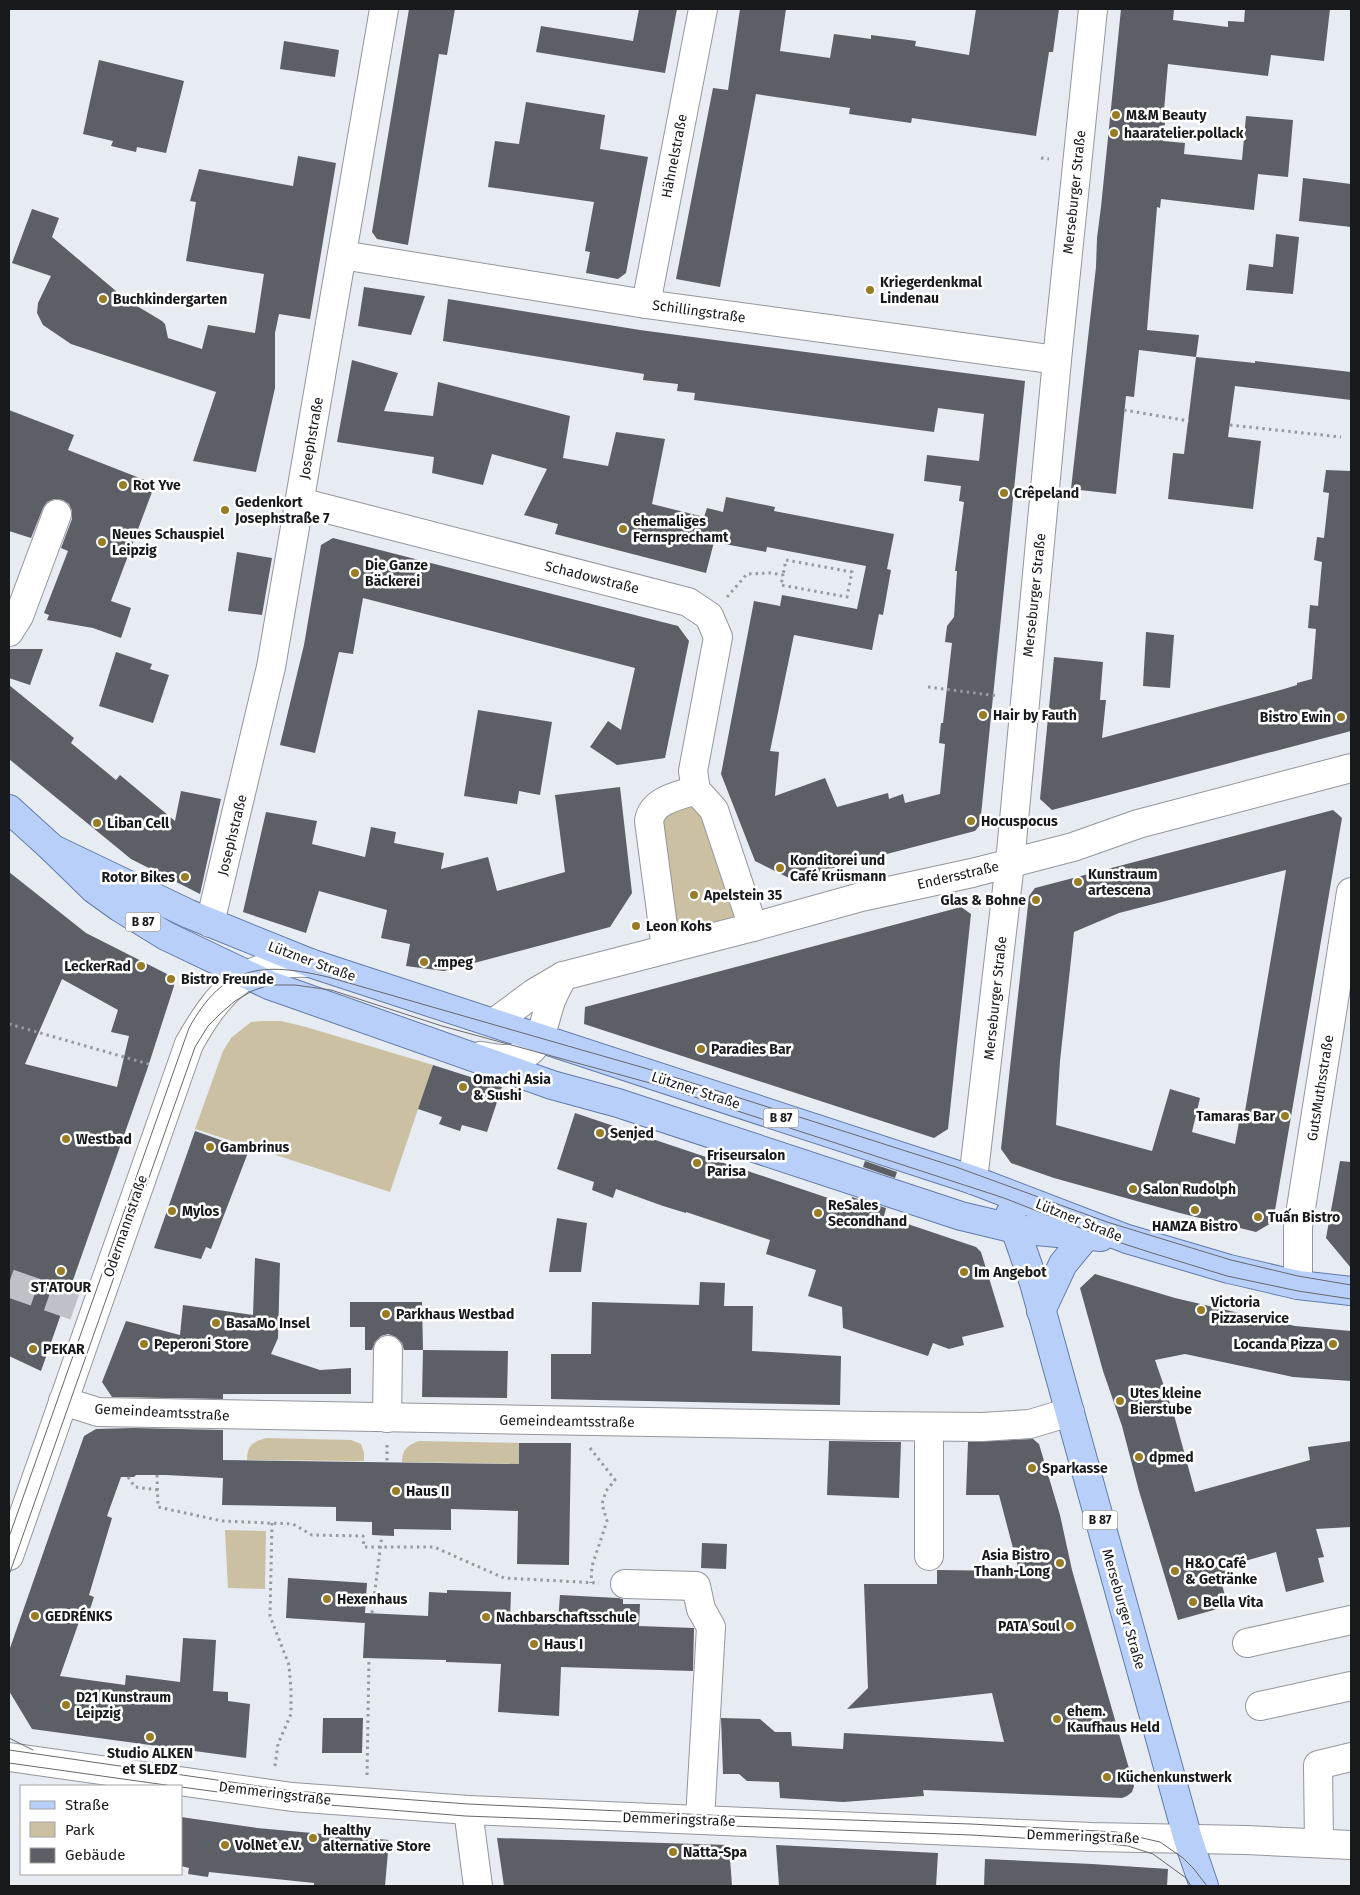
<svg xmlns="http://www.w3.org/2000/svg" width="1360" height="1895" font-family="'Fira Sans',sans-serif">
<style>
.green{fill:#cbc1a2}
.building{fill:#5c5f65;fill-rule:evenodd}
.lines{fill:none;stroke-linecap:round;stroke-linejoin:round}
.minor-tunnel{stroke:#bec1c7;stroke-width:28;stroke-dasharray:28 14;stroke-linecap:butt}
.minor-casing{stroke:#93969c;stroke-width:30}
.major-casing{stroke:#617ba9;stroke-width:30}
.path{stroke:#979a9f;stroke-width:3;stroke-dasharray:2.5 4;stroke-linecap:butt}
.minor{stroke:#fff;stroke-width:28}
.major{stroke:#b8d0f9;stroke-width:28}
.tram{stroke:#65686c;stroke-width:1}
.poi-dot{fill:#987d25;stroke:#fff;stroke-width:2}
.labels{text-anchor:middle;stroke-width:5;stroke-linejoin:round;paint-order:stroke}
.shield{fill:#fff;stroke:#5d5e60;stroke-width:1}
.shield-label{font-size:12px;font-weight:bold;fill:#18191c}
.poi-label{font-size:14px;font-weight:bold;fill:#18191c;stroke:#fff;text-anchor:start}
.street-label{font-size:14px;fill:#18191c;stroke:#fff}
</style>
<rect width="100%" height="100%" fill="#e7ebf2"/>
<!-- green -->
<g class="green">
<path d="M696 790 753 927 666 949 650 812Z"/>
<path d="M263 1021H281L306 1027 433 1065 390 1192 195 1129 223 1051 231 1038 251 1022Z"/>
<path d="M266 1438 351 1440 361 1444 364 1453V1461L247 1460C247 1445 253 1442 266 1438Z"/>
<path d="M419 1441 519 1443V1464L402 1462C402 1449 408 1445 419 1441Z"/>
<path d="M225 1530 266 1531 265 1589 228 1588Z"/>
</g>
<!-- building -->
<g class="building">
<path d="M409 9H455L447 55 439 54 408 245 377 239 372 232Z"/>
<path d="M639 9H677L665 73 536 52 541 26 633 41Z"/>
<path d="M740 9H786L780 51 830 58 834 34 871 39V35L916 41 915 46 969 55 976 9H1059L1053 52H1049L1036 136 912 118 911 123 849 114 850 108 756 94 720 287 676 279 713 88 728 90Z"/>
<path d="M1121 9H1174L1173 20 1228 27V21L1244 22 1245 9H1330L1324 61 1271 55 1268 76 1168 64 1163 122H1165L1163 141 1185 143 1184 154 1242 160 1246 116 1293 120 1288 177 1258 174 1254 210 1161 199 1160 208 1157 207 1147 330 1199 335 1196 357 1139 350 1134 397 1126 396 1116 494 1071 489 1096 267 1097 238 1101 207Z"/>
<path d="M284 41 339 50 335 77 280 69Z"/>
<path d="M99 60 184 81 166 153 137 147 136 152 111 146 113 141 83 134Z"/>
<path d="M526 102 605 115 600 149 648 157 626 273 618 279 586 273 590 252 585 251 594 202 488 187 495 141 519 144Z"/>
<path d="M298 156 336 163 310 319 279 314 275 333V388L256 472 193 461 216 392 71 344 43 325 37 313 38 303 51 276 12 263 32 209 59 218 52 237 116 291 117 294 162 321 165 324 168 338 202 349 208 325 255 333 264 274 186 261 196 202 190 201 199 169 293 186Z"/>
<path d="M1303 178 1351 184V227L1299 221Z"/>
<path d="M1276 234 1299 237 1293 294 1246 290 1249 264 1273 267Z"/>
<path d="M364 287 425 296 411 335 358 326Z"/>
<path d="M448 299 640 330 1025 381 980 825 975 831 791 879 755 861 721 774 754 601 780 606 782 595 857 609 866 566 767 547 766 552 714 542 706 573 555 534 558 524 524 515 547 469 492 454 483 485 432 473 434 457 337 442 352 360 398 373 384 411 433 416 438 382 570 416 563 458 608 466 616 432 665 439 652 504 704 517 707 508 723 512 726 497 775 507 774 511 894 534 887 569 891 570 883 615 879 614 872 650 794 635 770 751 779 752 775 796 825 778 837 807 888 793 889 799 903 794 905 803 940 794 945 744 939 743 941 723H943L952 643 945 642 947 626 954 617 957 571H955L964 502 959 501 961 486 924 481 927 455 979 461 984 414 938 408 934 432 694 400 695 393 677 391 678 384 643 380 644 374 443 341Z"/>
<path d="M1196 357 1255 363V361L1351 372V400L1235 386 1228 437 1261 441 1253 509 1168 499 1173 453 1184 454Z"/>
<path d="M9 410 74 435 68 450 155 484 111 601 131 608 121 638 93 628 47 620 49 615 44 613 68 551 61 548 72 519V511L69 504 63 500 54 499 47 502 43 508 31 538 9 531Z"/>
<path d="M1326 470 1351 471V731L1052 810 1040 799 1054 657 1103 662 1100 700H1106L1102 738 1284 689 1297 685V683L1312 679 1316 629 1308 628 1310 605 1318 606 1322 562 1314 560 1317 537 1324 538 1329 493 1323 492Z"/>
<path d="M333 538 678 626 689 641 665 758 617 765 590 747 608 721 621 730 635 668 363 598 353 654 339 652 315 753 280 745 304 645 321 545Z"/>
<path d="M237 552 272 558 262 615 228 611Z"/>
<path d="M1146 632 1174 635 1170 688 1143 686Z"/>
<path d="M9 649H43L30 685 9 678Z"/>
<path d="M116 652 152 664 150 669 169 675 153 723 99 706Z"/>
<path d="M9 685 74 738 71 743 116 780 120 775 175 821 181 791 221 799 200 894 131 859 9 759Z"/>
<path d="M478 710 552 722 540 795 519 791 517 804 464 796Z"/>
<path d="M620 787 632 893 610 927 444 971 406 966 410 944 381 938 387 910 319 891 306 933 243 912 266 812 317 821 312 844 365 857 371 827 396 832 394 843 444 853 441 869 488 857 497 891 565 872 555 795Z"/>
<path d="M1333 810 1342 818 1273 1222 1256 1232 1176 1212 1054 1178 1011 1163 1001 1149 1029 896 1035 888ZM1286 870 1243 1123 1239 1122 1235 1144 1192 1132 1200 1098 1170 1089 1152 1151 1056 1125 1060 1061 1074 932 1119 913Z"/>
<path d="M9 872 86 933 171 976 174 986 147 1070 41 1371 9 1356ZM62 979 118 1010 111 1032 129 1036 117 1087 25 1064Z"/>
<path d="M961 907 971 914 948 1129 934 1138 584 1024 585 1007Z"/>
<path d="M433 1065 502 1087 487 1132 462 1125 460 1131 439 1124 442 1117 418 1109Z"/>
<path d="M575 1113 849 1205 852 1197 886 1208 884 1216 976 1247 981 1252 1004 1327 962 1337 964 1345 949 1349 933 1343 928 1356 843 1328 842 1307 808 1296 816 1270 766 1254 770 1240 686 1212V1213L663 1206 616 1189 613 1198 592 1190 594 1182 557 1169Z"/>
<path d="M195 1131 249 1150 211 1249 206 1247 201 1259 154 1248Z"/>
<path d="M865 1161 897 1172 895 1178 863 1167Z"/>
<path d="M1340 1161 1351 1162V1268L1326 1238Z"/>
<path d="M557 1218 587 1223 581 1272H549Z"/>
<path d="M255 1258 280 1263 278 1338 271 1354 320 1370 351 1368V1394H223V1399L112 1397 102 1382 126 1321 180 1335 183 1305 253 1315Z"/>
<path d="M1095 1274 1175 1298 1295 1326 1351 1331V1381L1293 1377 1185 1354 1155 1360 1174 1415 1195 1492 1310 1460 1308 1447 1351 1441V1527L1316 1529 1324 1557 1318 1558 1324 1582 1286 1592 1276 1552 1224 1567 1229 1583 1222 1585 1228 1606 1178 1620 1139 1491 1122 1426 1103 1371 1080 1288Z"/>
<path d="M700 1282 725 1283 724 1306H753L752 1351 841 1356 840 1405 551 1399V1354H591L592 1302 699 1305Z"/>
<path d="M350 1302H422L423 1350H404L402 1343 396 1337 388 1334 381 1336 375 1342 372 1350H365V1327H350Z"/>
<path d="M423 1350 508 1351 507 1398 422 1397Z"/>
<path d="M134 1428 223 1430V1472V1460L519 1464V1443H571L569 1565 517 1564 518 1511 451 1509V1530L394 1529V1536L372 1535V1522L336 1521V1507L222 1505 223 1478 166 1475H136L134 1477H121L107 1516 112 1518 89 1595 94 1597 86 1621 80 1619 60 1676 125 1685 126 1675 180 1682 183 1638 216 1640 213 1691 228 1692V1701L250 1704 246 1758 32 1729 9 1691V1651L84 1436 96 1429Z"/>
<path d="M1033 1439 1039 1444 1060 1515 1072 1570 1134 1786 1132 1792 1127 1796 1122 1798 923 1790 924 1796 843 1802 780 1798 779 1782 747 1781 739 1774H723L721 1718 760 1719 775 1732H791L792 1746 843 1749 844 1733 1004 1742 992 1693 847 1709 868 1688 864 1584H937V1570L1019 1571 999 1495H966L968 1442Z"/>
<path d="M829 1441 901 1442 899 1498 827 1495Z"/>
<path d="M702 1543 727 1544 726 1569 701 1568Z"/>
<path d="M288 1578 367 1583 365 1613 428 1616 429 1592 447 1593V1590L511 1592 510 1620 558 1622 560 1595 618 1598 623 1599V1604H640L639 1626 694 1628 693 1671 561 1667 559 1716 498 1712 501 1664 446 1662V1660L363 1658 365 1620V1623L286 1618Z"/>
<path d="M323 1718H363L362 1753H322Z"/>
<path d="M181 1817 257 1828 389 1840 385 1886H314V1883L209 1872 208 1877 188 1874 189 1868 181 1866Z"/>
<path d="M497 1838 729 1845 732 1886H504Z"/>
<path d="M776 1845 938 1853 936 1886H779Z"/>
<path d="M985 1859 1092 1864 1168 1869 1167 1886H984Z"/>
</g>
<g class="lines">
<!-- minor-tunnel -->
<path class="minor-tunnel" d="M9 1283 94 1313"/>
<!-- minor casing -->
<g class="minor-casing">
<g id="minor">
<path d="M342 255 646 304 1057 360"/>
<path d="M646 304 703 9"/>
<path d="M300 502 688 602 709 616 718 637 693 771 696 790 714 810 753 927"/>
<path d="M9 632 19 616 57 514"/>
<path d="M210 923 271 667 384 9"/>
<path d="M666 949 649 821C652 800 678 796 696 790"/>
<path d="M495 1022 534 993 563 976 753 927 861 897 972 873 1073 847 1138 824 1351 768"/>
<path d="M480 1056C490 1057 504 1061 514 1058 542 1053 542 1027 550 1004 553 994 559 985 563 976"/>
<path d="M973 1180 1010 863 1057 360 1093 9"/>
<path d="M1298 1285V1227L1351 892"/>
<path d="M63 1401 98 1412 872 1426 982 1427 1030 1424 1070 1412"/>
<path d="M387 1418 388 1350"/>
<path d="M9 1556 189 1044C218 993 245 959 310 963"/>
<path d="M929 1556V1427"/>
<path d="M625 1584 696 1586 701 1609 711 1627 700 1819"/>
<path d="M1247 1643 1351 1620"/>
<path d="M1260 1706 1351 1686"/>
<path d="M9 1757 292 1797 468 1810 1092 1837 1246 1840 1351 1845"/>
<path d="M468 1810 478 1886"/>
<path d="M1319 1843 1318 1765 1351 1757"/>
</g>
</g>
<!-- major casing -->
<g class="major-casing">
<g id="major">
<path d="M9 809 53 849 94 889 119 907 166 936 269 985 552 1085 618 1103 961 1216 1015 1229 1101 1237"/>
<path d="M53 849 189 914 310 963 973 1180 1127 1239 1229 1269 1298 1285 1351 1291"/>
<path d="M1010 1214 1034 1283 1188 1839 1204 1886"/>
<path d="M1041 1311 1063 1264 1086 1236"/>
</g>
</g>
<!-- path -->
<g class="path">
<path d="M1041 158 1049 159"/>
<path d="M1124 410 1189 421"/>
<path d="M1230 425 1341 437"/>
<path d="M727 597 747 574 771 573 783 575 781 585 847 597 852 572 786 560 783 575"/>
<path d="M928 687 998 696"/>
<path d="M9 1024 152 1065"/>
<path d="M387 1445V1462"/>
<path d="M590 1448 615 1480 606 1491 602 1504 607 1521 592 1566 591 1583"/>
<path d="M157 1475 158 1507 222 1521 293 1524 312 1535 363 1536 364 1547H434L504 1578 599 1583"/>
<path d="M128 1477 135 1487 158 1490"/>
<path d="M272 1523 270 1616 289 1665 291 1690V1714L278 1744 275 1766"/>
<path d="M372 1613 382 1535"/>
<path d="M367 1775 369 1659"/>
</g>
<!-- minor -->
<use href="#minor" class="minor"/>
<!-- major -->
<use href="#major" class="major"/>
<!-- tram -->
<g class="tram">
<path d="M9 1537 189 1028C224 964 263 962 328 977L655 1071 956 1167 1107 1222 1231 1260 1298 1276 1351 1285"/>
<path d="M9 1575 195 1047 208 1026 220 1014 235 1001 252 991 269 985H295L331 990 442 1026 661 1086 1004 1198 1106 1238 1149 1252 1227 1276 1298 1291 1351 1299"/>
<path d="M9 1738 33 1750"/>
<path d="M9 1750 293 1791 468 1804 730 1816 971 1824 1116 1832 1160 1842 1183 1858 1194 1869 1207 1886"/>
<path d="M9 1763 173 1786"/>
<path d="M181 1787 292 1802 465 1816 971 1835 1091 1842 1128 1846 1153 1854 1186 1878 1191 1886"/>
</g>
</g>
<!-- markers -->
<g class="poi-dot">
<circle cx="1116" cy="115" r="5"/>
<circle cx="1114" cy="133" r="5"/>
<circle cx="870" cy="290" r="5"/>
<circle cx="103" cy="299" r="5"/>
<circle cx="123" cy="485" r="5"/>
<circle cx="1004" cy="493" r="5"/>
<circle cx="225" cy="510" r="5"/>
<circle cx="623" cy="529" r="5"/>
<circle cx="102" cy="542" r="5"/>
<circle cx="355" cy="573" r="5"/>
<circle cx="983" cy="715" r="5"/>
<circle cx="1341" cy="717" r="5"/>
<circle cx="971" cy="821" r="5"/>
<circle cx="97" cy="823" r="5"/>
<circle cx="780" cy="868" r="5"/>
<circle cx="185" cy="877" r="5"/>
<circle cx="1078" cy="882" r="5"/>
<circle cx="694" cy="895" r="5"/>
<circle cx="1036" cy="900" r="5"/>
<circle cx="636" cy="926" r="5"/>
<circle cx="424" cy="962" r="5"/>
<circle cx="141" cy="966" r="5"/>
<circle cx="171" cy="979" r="5"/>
<circle cx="701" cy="1049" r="5"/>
<circle cx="463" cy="1087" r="5"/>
<circle cx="1285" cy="1116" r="5"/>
<circle cx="600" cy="1133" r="5"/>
<circle cx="66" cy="1139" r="5"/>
<circle cx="210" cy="1147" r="5"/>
<circle cx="697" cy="1163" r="5"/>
<circle cx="1133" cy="1189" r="5"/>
<circle cx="1195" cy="1210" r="5"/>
<circle cx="172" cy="1211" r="5"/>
<circle cx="818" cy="1213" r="5"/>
<circle cx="1258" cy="1217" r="5"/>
<circle cx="61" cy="1271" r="5"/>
<circle cx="964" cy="1272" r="5"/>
<circle cx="1201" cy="1310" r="5"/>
<circle cx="386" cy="1314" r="5"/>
<circle cx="216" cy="1323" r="5"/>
<circle cx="144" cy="1344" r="5"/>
<circle cx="1333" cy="1344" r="5"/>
<circle cx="33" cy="1349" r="5"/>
<circle cx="1120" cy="1401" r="5"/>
<circle cx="1139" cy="1457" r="5"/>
<circle cx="1032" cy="1468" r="5"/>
<circle cx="396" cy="1491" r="5"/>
<circle cx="1060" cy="1563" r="5"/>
<circle cx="1175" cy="1571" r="5"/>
<circle cx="327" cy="1599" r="5"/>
<circle cx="1193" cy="1602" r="5"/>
<circle cx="35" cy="1616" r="5"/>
<circle cx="486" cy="1617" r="5"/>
<circle cx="1070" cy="1626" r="5"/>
<circle cx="534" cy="1644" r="5"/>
<circle cx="66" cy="1705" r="5"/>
<circle cx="1057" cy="1719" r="5"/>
<circle cx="150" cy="1737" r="5"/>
<circle cx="1107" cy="1777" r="5"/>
<circle cx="313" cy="1838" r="5"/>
<circle cx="225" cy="1845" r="5"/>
<circle cx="673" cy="1852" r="5"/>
</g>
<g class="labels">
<!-- shield labels -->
<g class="shield">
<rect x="125.5" y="912.5" width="35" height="19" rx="4"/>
<rect x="763.5" y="1108.5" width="35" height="19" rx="4"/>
<rect x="1082.5" y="1510.5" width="35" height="19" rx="4"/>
</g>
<g class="shield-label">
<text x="143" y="926">B 87</text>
<text x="781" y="1122">B 87</text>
<text x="1100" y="1524">B 87</text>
</g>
<!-- poi labels -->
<g class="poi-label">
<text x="1126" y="120">M&amp;M Beauty</text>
<text x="1124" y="138">haaratelier.pollack</text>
<text x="880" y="287">Kriegerdenkmal<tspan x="880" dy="16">Lindenau</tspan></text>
<text x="113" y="304">Buchkindergarten</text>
<text x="133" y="490">Rot Yve</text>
<text x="1014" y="498">Crêpeland</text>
<text x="235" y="507">Gedenkort<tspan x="235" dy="16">Josephstraße 7</tspan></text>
<text x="633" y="526">ehemaliges<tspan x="633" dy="16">Fernsprechamt</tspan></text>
<text x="112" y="539">Neues Schauspiel<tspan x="112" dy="16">Leipzig</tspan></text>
<text x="365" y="570">Die Ganze<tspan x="365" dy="16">Bäckerei</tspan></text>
<text x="993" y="720">Hair by Fauth</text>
<text x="1331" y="722" text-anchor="end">Bistro Ewin</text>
<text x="981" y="826">Hocuspocus</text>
<text x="107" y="828">Liban Cell</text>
<text x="790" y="865">Konditorei und<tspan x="790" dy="16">Café Krüsmann</tspan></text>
<text x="1088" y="879">Kunstraum<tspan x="1088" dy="16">artescena</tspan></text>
<text x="175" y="882" text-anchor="end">Rotor Bikes</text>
<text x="704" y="900">Apelstein 35</text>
<text x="1026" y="905" text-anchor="end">Glas &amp; Bohne</text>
<text x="646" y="931">Leon Kohs</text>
<text x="434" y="967">.mpeg</text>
<text x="131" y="971" text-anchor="end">LeckerRad</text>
<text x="181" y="984">Bistro Freunde</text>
<text x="711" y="1054">Paradies Bar</text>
<text x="473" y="1084">Omachi Asia<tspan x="473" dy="16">&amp; Sushi</tspan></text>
<text x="1275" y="1121" text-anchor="end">Tamaras Bar</text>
<text x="610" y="1138">Senjed</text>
<text x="76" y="1144">Westbad</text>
<text x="220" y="1152">Gambrinus</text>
<text x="707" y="1160">Friseursalon<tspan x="707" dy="16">Parisa</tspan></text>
<text x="1143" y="1194">Salon Rudolph</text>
<text x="828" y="1210">ReSales<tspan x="828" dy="16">Secondhand</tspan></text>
<text x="182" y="1216">Mylos</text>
<text x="1268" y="1222">Tuấn Bistro</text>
<text x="1195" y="1231" text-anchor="middle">HAMZA Bistro</text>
<text x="974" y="1277">Im Angebot</text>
<text x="61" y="1292" text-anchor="middle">ST'ATOUR</text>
<text x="1211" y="1307">Victoria<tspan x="1211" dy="16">Pizzaservice</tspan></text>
<text x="396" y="1319">Parkhaus Westbad</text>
<text x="226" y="1328">BasaMo Insel</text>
<text x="154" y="1349">Peperoni Store</text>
<text x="1323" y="1349" text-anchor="end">Locanda Pizza</text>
<text x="43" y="1354">PEKAR</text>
<text x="1130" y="1398">Utes kleine<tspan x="1130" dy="16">Bierstube</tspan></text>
<text x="1149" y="1462">dpmed</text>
<text x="1042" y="1473">Sparkasse</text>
<text x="406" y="1496">Haus II</text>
<text x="1050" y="1560" text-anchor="end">Asia Bistro<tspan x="1050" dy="16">Thanh-Long</tspan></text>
<text x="1185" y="1568">H&amp;O Café<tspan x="1185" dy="16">&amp; Getränke</tspan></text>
<text x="337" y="1604">Hexenhaus</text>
<text x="1203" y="1607">Bella Vita</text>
<text x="45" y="1621">GEDRÉNKS</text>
<text x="496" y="1622">Nachbarschaftsschule</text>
<text x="1060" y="1631" text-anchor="end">PATA Soul</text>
<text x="544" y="1649">Haus I</text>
<text x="76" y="1702">D21 Kunstraum<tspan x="76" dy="16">Leipzig</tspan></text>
<text x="1067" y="1716">ehem.<tspan x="1067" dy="16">Kaufhaus Held</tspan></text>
<text x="150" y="1758" text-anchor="middle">Studio ALKEN<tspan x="150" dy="16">et SLEDZ</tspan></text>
<text x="1117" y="1782">Küchenkunstwerk</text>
<text x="323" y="1835">healthy<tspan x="323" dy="16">alternative Store</tspan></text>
<text x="235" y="1850">VolNet e.V.</text>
<text x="683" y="1857">Natta-Spa</text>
</g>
<!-- street labels -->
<g class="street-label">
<text transform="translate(674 156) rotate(-79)" y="5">Hähnelstraße</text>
<text transform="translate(1074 192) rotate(-84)" y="5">Merseburger Straße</text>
<text transform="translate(699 311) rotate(8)" y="5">Schillingstraße</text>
<text transform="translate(311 438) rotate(-80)" y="5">Josephstraße</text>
<text transform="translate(592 577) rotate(14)" y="5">Schadowstraße</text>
<text transform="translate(1034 595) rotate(-84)" y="5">Merseburger Straße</text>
<text transform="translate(232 835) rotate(-76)" y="5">Josephstraße</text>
<text transform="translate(958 875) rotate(-13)" y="5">Endersstraße</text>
<text transform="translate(312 961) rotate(20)" y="5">Lützner Straße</text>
<text transform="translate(995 998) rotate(-84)" y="5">Merseburger Straße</text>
<text transform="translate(1320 1088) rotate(-81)" y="5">GutsMuthsstraße</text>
<text transform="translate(696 1090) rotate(18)" y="5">Lützner Straße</text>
<text transform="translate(1079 1220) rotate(22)" y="5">Lützner Straße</text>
<text transform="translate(125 1226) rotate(-71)" y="5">Odermannstraße</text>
<text transform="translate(162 1412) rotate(3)" y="5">Gemeindeamtsstraße</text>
<text transform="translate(567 1421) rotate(1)" y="5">Gemeindeamtsstraße</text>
<text transform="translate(1124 1609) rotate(74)" y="5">Merseburger Straße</text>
<text transform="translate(275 1793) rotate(7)" y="5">Demmeringstraße</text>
<text transform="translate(679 1819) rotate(2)" y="5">Demmeringstraße</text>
<text transform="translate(1083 1836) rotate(2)" y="5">Demmeringstraße</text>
</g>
</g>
<!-- border -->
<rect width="1360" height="1895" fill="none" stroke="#18191c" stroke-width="20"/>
<!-- legend -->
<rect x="20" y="1785" width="162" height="90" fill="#ffffff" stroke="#a3a3a4"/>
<rect x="30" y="1801" width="25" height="8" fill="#b8d0f9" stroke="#a3a3a4"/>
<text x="65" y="1810" font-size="15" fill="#18191c">Straße</text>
<rect x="30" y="1822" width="25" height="15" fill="#cbc1a2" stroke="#a3a3a4"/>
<text x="65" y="1835" font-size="15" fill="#18191c">Park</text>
<rect x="30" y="1848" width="25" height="15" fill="#5c5f65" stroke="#a3a3a4"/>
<text x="65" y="1860" font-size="15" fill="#18191c">Gebäude</text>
</svg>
